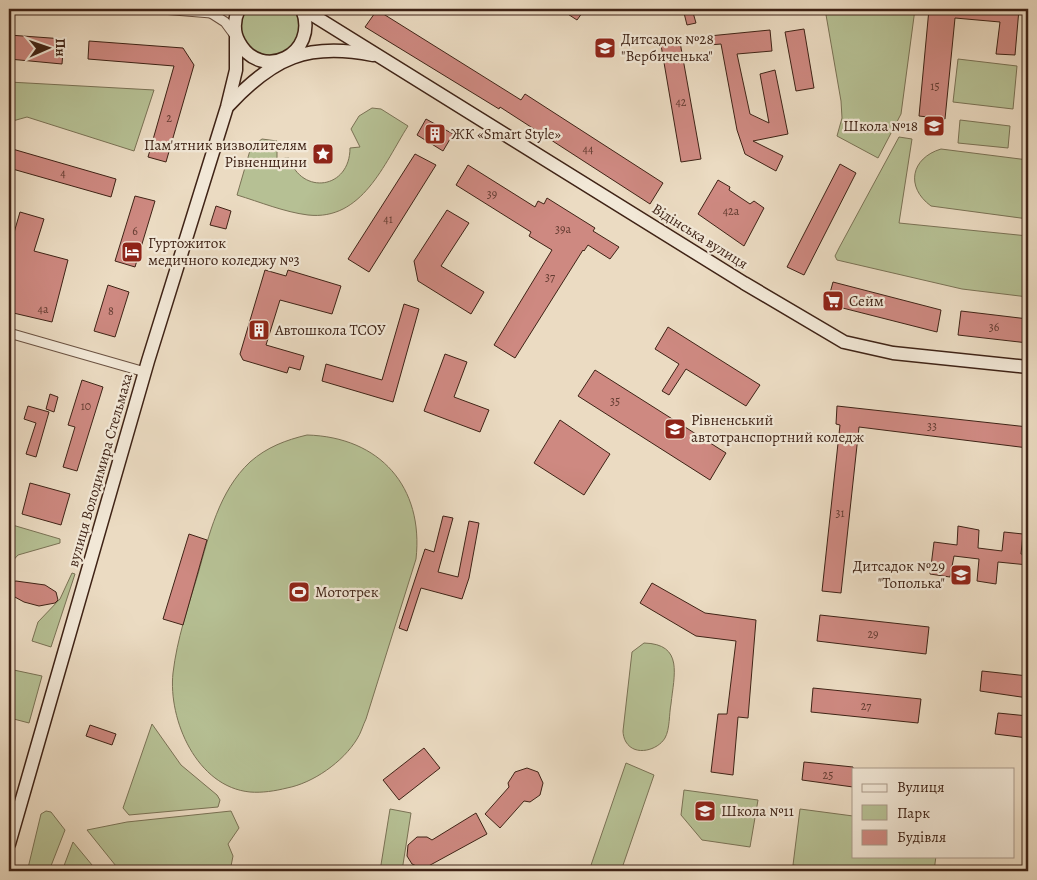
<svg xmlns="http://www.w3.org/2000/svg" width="1037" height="880" font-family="Alegreya,serif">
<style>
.green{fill:#b6c094;stroke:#7a7255}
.building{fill:#ce8981;stroke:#3f2316}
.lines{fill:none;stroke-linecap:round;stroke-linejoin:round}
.minor-casing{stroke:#6a5141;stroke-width:11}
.secondary-casing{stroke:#3f2316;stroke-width:15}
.minor{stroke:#f2e8d7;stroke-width:9}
.secondary{stroke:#f2e8d7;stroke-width:12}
.labels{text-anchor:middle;stroke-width:4.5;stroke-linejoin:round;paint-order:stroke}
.number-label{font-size:12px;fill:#633c31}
.poi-label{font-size:15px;fill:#3f2316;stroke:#f2e8d7;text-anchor:start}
.street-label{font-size:15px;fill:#3f2316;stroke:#f2e8d7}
</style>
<rect width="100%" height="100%" fill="#ebdbc2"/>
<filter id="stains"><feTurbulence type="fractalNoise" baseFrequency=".004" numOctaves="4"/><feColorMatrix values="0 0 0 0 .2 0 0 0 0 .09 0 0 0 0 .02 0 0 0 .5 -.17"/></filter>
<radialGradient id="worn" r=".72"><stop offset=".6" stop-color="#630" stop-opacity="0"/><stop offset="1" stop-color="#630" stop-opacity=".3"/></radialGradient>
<!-- green -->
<g class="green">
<path d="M247 9H293C299 16 300 26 298 35 285 76 222 49 247 9Z"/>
<path d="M825 9H915L901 114 878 158 837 136 842 118 841 101Z"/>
<path d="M958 59 1017 66 1013 109 953 102Z"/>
<path d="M9 82 154 90 134 151 27 117 9 122Z"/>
<path d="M372 108 381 109 408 126C384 164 362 221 308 215 284 212 260 202 237 195L251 147 262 139 277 141V159L289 158C302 196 350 189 350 148L360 147 351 129 359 116Z"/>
<path d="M960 120 1010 126 1008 148 958 143Z"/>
<path d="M899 137 912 139 899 223 1028 236V297L962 289 837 260 835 256 839 248Z"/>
<path d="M941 149 1028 160V219L931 206C905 187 911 158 941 149Z"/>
<path d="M307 435C380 437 424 487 416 559L366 719C363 725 361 733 357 739 343 762 313 783 287 788 275 791 262 793 250 792 197 787 168 720 173 673 177 639 188 607 198 574 209 535 219 491 250 462 267 447 286 440 307 435Z"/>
<path d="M9 524 60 539V543L18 555 9 565Z"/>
<path d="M72 573 75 574 51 647 32 641 38 622 60 599Z"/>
<path d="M644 643C684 644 674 675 671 704 669 714 670 729 665 738 658 750 635 757 626 742 624 739 623 734 623 731L632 652Z"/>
<path d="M9 669 42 676 29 723 10 718 14 703 9 701Z"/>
<path d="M152 724 181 765 217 795 220 800 218 807 129 815 123 808Z"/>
<path d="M626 763 654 775 621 871H589Z"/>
<path d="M684 790 758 800 750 847 702 840 681 815Z"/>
<path d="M390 809 411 813 402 871H380Z"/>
<path d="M800 809 853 816V856H936L934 871H837L793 865Z"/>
<path d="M46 811 51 812 65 830 49 871H29L28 868 41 814Z"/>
<path d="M231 811 239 828 228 844 233 856 230 871H120L87 830 127 822Z"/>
<path d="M73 842 97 871H62Z"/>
</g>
<!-- building -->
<g class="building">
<path d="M560 9H585L577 20Z"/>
<path d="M683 9H692L696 23 687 25Z"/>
<path d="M929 9H1019L1015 55 996 54 1000 22 955 18 945 119 919 116Z"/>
<path d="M377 10 521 100 525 94 663 183 650 204 500 107 499 109 365 27Z"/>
<path d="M804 29 814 88 796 91 785 32Z"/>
<path d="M770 30 772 51 737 54 750 114 769 123 760 74 775 70 788 134 753 141 783 156 776 171 745 154 737 130 721 44 709 45V36Z"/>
<path d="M9 35 64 39 62 64 9 59Z"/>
<path d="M89 41 183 48 194 65 166 162 148 157 174 66 88 59Z"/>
<path d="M680 42 701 159 681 162 661 45Z"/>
<path d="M426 119 453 134 443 151 417 135Z"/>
<path d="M9 148 116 179 111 197 9 168Z"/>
<path d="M415 154 436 165 369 272 348 259Z"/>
<path d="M840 164 856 173 804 275 787 267Z"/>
<path d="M468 165 535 207 538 201 544 204 547 198 595 228 593 231 619 247 610 259 588 245 584 251 583 250 515 358 494 345 552 250 529 236 531 232 456 185Z"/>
<path d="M718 180 730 187 729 190 750 204 754 201 764 208 744 246 698 214Z"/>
<path d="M135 196 155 201 135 267 115 261Z"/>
<path d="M216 206 231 211 226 229 210 225Z"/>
<path d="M447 210 469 223 441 266 484 292 471 314 418 281 414 261Z"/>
<path d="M20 212 44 219 34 251 68 260 52 322 9 312V250Z"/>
<path d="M265 270 286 276 288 270 341 286 332 314 280 300 266 345 304 356 300 370 289 367 287 373 243 360 240 354Z"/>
<path d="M833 282 941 310 937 332 827 304Z"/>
<path d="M108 285 129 292 115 337 94 331Z"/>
<path d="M404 304 419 309 393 402 322 381 326 364 382 380Z"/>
<path d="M961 311 1028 319V343L958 335Z"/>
<path d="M668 327 760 385 746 406 686 369 669 395 662 391 679 364 655 349Z"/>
<path d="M445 354 467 362 454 397 489 410 480 432 424 411Z"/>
<path d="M595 370 726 453 710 480 578 396Z"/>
<path d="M82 380 103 387 77 471 63 467 75 427 68 425Z"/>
<path d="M50 394 58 397 54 412 46 409Z"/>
<path d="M28 406 49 412 36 457 26 454 36 423 24 419Z"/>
<path d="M837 406 1028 427V448L859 427 841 593 822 591 840 425 836 424Z"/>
<path d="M560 420 610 454 584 495 534 463Z"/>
<path d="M30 483 70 494 61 525 22 514Z"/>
<path d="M443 516 453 518 438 572 458 577 469 521 479 523 469 578 462 599 421 588 407 631 399 628 425 549 434 552Z"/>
<path d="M958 526 979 530 978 548 1002 551 1004 532 1023 534 1021 554 1028 555V565L998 562 996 584 977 581 979 559 954 556 950 577 930 574 934 542 957 545Z"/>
<path d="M189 534 207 540 183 625 163 619Z"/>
<path d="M16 581 45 585 56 592 58 600 55 603 39 606 24 602 13 596 9 590V583Z"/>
<path d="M652 583 705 613 756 620 748 718 738 717 733 775 711 772 718 714H727L736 641 696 636 640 603Z"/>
<path d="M820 615 929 627 926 654 817 641Z"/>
<path d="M982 671 1028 676V698L980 691Z"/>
<path d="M813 688 921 699 918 723 811 712Z"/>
<path d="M998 713 1028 716V738L995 734Z"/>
<path d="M90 725 116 734 112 745 86 736Z"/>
<path d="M424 748 440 768 399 800 383 780Z"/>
<path d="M804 762 853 767V787L802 780Z"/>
<path d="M527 768 538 772 543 783 540 795 530 802 524 801 500 828 485 814 509 787 508 783 515 772Z"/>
<path d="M476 813 487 834 423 869 412 864 407 856 408 845 417 837H427L432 840Z"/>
</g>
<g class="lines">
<!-- minor casing -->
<g class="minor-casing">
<g id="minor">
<path d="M162 9 211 13 225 9"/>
<path d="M211 13 225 22 236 37"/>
<path d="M9 333 145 372"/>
</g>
</g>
<!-- secondary casing -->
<g class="secondary-casing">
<g id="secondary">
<path d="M239 9C234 19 233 32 239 42 261 83 320 54 302 9"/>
<path d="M303 9 744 283 844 342 893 353 1028 367"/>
<path d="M229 105C273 58 307 42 373 55"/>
<path d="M9 844 148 361 227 107 236 70V38"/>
</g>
</g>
<!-- minor -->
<use href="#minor" class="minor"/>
<!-- secondary -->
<use href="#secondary" class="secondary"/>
</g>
<!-- icons -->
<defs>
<g id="school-square" transform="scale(1.125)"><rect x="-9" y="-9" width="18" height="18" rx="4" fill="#8f2418" stroke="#f2e8d7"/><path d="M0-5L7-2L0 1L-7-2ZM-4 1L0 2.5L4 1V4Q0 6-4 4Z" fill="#fff"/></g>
<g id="building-square" transform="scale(1.125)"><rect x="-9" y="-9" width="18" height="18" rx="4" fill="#8f2418" stroke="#f2e8d7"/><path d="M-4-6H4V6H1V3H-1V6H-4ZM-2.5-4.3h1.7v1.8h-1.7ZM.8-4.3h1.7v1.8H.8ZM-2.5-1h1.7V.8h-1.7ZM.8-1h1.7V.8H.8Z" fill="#fff"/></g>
<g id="sight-square" transform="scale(1.125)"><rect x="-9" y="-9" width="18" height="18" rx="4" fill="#8f2418" stroke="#f2e8d7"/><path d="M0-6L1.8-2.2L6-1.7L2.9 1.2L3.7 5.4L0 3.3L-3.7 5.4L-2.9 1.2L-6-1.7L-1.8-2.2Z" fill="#fff"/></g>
<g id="hotel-square" transform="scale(1.125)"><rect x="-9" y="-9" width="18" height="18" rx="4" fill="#8f2418" stroke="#f2e8d7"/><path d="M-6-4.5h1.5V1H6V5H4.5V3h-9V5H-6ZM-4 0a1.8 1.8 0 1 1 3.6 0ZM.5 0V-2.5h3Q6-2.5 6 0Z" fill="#fff"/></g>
<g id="supermarket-square" transform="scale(1.125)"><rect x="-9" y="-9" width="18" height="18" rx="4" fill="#8f2418" stroke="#f2e8d7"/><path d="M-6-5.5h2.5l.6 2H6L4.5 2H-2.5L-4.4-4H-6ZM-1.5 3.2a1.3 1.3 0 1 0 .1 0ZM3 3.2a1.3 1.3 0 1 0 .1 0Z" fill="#fff"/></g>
<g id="university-square" transform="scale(1.125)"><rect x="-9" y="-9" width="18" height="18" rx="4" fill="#8f2418" stroke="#f2e8d7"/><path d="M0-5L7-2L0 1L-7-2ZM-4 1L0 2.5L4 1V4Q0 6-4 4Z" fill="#fff"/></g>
<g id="stadium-square" transform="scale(1.125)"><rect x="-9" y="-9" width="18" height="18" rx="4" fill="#8f2418" stroke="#f2e8d7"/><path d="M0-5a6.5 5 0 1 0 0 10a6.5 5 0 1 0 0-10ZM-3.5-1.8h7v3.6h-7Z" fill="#fff"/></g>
</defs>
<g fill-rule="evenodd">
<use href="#school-square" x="605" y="48"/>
<use href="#school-square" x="934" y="126"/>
<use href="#building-square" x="435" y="134"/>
<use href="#sight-square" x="323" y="154"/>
<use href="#hotel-square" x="132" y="252"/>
<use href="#supermarket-square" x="833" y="301"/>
<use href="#building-square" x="259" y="330"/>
<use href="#university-square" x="675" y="429"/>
<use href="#school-square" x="961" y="575"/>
<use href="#stadium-square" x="299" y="592"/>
<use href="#school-square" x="705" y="811"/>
</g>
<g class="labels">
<!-- number labels -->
<g class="number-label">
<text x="935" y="90">15</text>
<text x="681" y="106">42</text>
<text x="169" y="122">2</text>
<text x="588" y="153">44</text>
<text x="63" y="177">4</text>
<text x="492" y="198">39</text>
<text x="731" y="215">42а</text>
<text x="388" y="223">41</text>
<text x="563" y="233">39а</text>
<text x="135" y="235">6</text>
<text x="550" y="281">37</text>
<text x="43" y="313">4а</text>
<text x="111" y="315">8</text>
<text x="994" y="331">36</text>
<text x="615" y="405">35</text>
<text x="86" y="410">10</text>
<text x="932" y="430">33</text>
<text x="840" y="517">31</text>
<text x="873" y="638">29</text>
<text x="866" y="710">27</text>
<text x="828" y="779">25</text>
</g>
<!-- poi labels -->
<g class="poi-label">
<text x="621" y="44">Дитсадок №28<tspan x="621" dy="17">"Вербиченька"</tspan></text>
<text x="918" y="131" text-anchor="end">Школа №18</text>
<text x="451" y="139">ЖК «Smart Style»</text>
<text x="307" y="150" text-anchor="end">Пам'ятник визволителям<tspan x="307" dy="17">Рівненщини</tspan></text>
<text x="148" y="248">Гуртожиток<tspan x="148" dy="17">медичного коледжу №3</tspan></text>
<text x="849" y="306">Сейм</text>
<text x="275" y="335">Автошкола ТСОУ</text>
<text x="691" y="425">Рівненський<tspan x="691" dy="17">автотранспортний коледж</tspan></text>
<text x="945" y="571" text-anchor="end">Дитсадок №29<tspan x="945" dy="17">"Тополька"</tspan></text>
<text x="315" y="597">Мототрек</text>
<text x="721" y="816">Школа №11</text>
</g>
<!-- street labels -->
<g class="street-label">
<text transform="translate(700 236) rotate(32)" y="5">Відінська вулиця</text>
<text transform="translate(100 470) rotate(-74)" y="5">вулиця Володимира Стельмаха</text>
</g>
</g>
<!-- margin -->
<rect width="1037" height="880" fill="none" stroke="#ebdbc2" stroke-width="30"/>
<rect x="10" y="10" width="1017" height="860" fill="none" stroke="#3f2316" stroke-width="2.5"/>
<rect x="15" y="15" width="1007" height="850" fill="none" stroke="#3f2316"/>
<!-- legend -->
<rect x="852" y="768" width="162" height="90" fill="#f2e8d7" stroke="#aa998a"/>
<rect x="862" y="784" width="25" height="8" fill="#f2e8d7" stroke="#aa998a"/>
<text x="897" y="792" font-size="15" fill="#3f2316">Вулиця</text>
<rect x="862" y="805" width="25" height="15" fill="#b6c094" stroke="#aa998a"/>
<text x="897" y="818" font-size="15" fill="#3f2316">Парк</text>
<rect x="862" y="830" width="25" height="15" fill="#ce8981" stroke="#aa998a"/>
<text x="897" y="842" font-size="15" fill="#3f2316">Будівля</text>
<!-- north arrow -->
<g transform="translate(48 48) rotate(88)" stroke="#f2e8d7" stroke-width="4" paint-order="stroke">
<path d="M0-4L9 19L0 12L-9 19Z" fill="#3f2316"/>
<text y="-8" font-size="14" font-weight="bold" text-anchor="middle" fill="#3f2316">Пн</text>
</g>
<rect width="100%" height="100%" filter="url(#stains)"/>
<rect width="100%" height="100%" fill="url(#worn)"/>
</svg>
